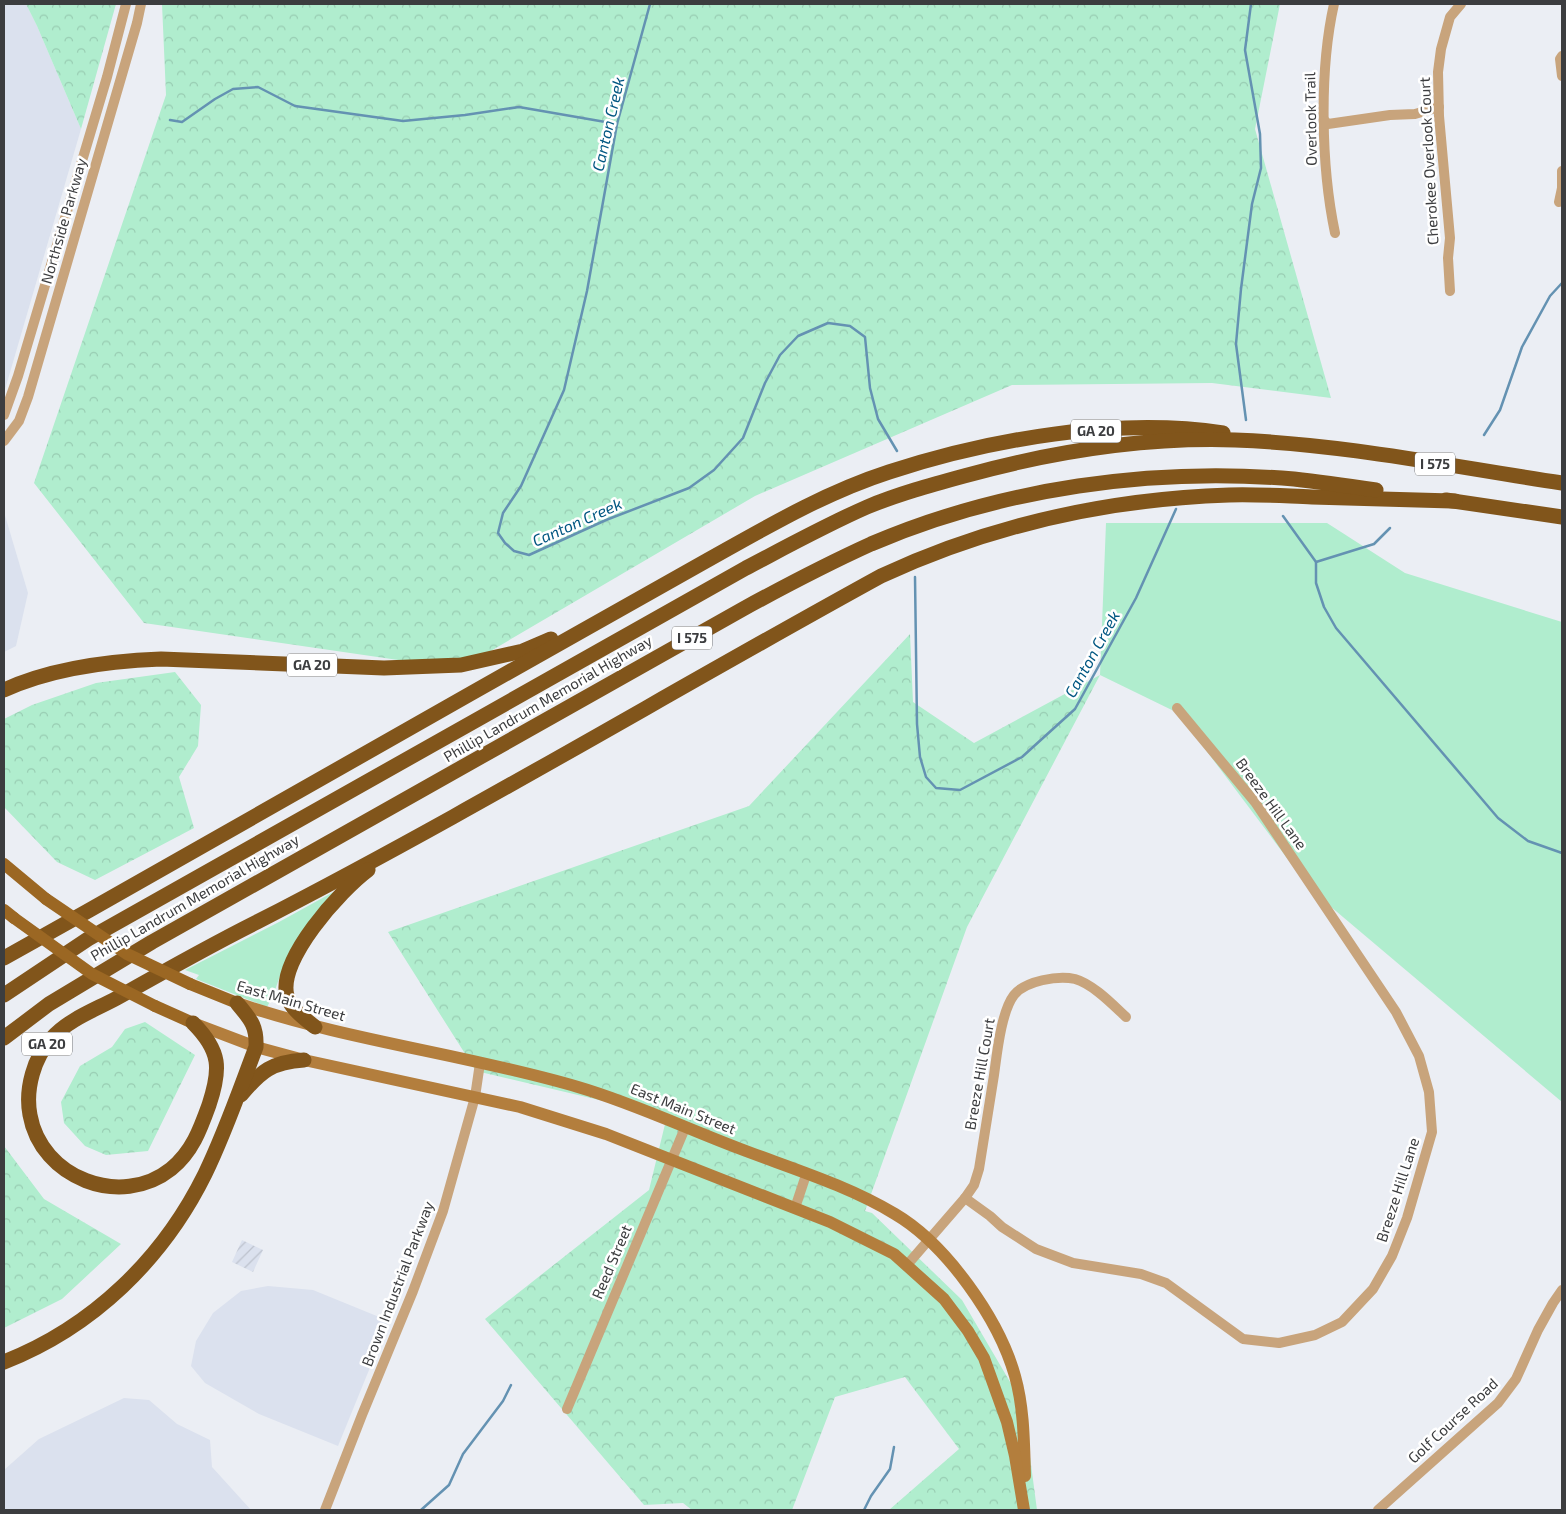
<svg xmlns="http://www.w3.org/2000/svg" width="1566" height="1514" font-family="'Exo 2',sans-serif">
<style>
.built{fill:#dbe1ee}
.industrial{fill:url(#industrial-furrows)}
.green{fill:#b0edce}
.forest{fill:url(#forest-crowns)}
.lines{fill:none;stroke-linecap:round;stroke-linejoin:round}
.stream{stroke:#6492b2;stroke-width:2.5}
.street{stroke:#c8a47c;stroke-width:10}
.secondary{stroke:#b37e3d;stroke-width:12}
.primary{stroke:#9b6723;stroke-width:12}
.highway{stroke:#81551b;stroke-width:15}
.primary-bridge{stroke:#9b6723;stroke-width:12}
.labels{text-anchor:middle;stroke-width:5;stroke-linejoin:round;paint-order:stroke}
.shield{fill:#fff;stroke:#767779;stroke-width:1}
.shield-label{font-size:14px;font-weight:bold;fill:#3c3d3f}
.street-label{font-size:15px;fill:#3c3d3f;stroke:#fff}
.water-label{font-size:16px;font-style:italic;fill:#025782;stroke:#fff}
</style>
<defs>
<pattern id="industrial-furrows" width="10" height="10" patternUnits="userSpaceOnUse" patternTransform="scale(1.25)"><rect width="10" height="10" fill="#dbe1ee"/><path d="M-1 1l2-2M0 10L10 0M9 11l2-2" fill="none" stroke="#bdc2cd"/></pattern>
<pattern id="forest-crowns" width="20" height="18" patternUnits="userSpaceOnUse" patternTransform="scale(1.25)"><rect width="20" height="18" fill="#b0edce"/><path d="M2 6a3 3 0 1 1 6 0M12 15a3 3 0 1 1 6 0" fill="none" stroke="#98ccb2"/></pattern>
</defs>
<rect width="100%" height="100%" fill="#ebeef4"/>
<!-- built -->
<g class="built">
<path d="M4 4H26L37 26 81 129 4 393Z"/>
<path d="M4 512 28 593 16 646 4 652Z"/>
<path d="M268 1286 313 1290 389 1321 338 1446 259 1414 205 1383 191 1366 196 1341 213 1313 241 1291Z"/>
<path d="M124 1398 149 1400 177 1424 210 1440 212 1467 251 1510H4V1470L39 1439Z"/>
</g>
<!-- industrial -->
<path class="industrial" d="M242 1240 263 1250 253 1272 232 1262Z"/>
<!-- green -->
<g class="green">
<path d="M1106 523H1327L1405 573 1562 622V1102L1311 890 1178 713 1100 675Z"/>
<path d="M337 890 282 970 273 996 267 1007 196 979 199 975 185 970 279 922Z"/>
</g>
<!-- forest -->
<g class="forest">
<path d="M26 4H116L81 129 37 26Z"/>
<path d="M162 4H1280L1255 129 1331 398 1212 383 1012 385 755 496 460 669 144 623 34 483 166 95Z"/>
<path d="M910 634 913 702 974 743 1100 675 967 927 865 1211 872 1213 962 1300 1023 1404 1037 1510H889L959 1449 905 1377 835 1397 792 1510H692L683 1503 644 1505 485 1319 649 1190 667 1116 476 1071 388 932 749 806Z"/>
<path d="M175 672 201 705 198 746 179 777 194 828 95 880 57 862 4 807V719L32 705 96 683Z"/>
<path d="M145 1022 195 1055 148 1151 106 1155 85 1146 64 1123 61 1102 80 1066 112 1047 125 1029Z"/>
<path d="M4 1146 44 1199 121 1244 62 1299 4 1328Z"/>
</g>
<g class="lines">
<!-- stream -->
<g class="stream">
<path d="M650 4 617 124 587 291 564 390 521 486 503 513 498 533 505 543 514 551 529 555 606 520 689 488 714 470 743 438 765 383 780 355 798 336 828 323 850 326 865 337 870 388 878 419 897 451"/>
<path d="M170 120 182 122 215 99 233 89 258 87 295 106 403 121 465 115 519 107 617 124"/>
<path d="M1246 420 1236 344 1241 289 1252 204 1261 168 1260 134 1245 50 1251 4"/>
<path d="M1484 435 1500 410 1522 347 1550 296 1562 283"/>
<path d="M1283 516 1316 562V583L1324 607 1336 628 1498 818 1528 841 1562 853"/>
<path d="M1316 562 1374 544 1390 528"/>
<path d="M915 577 917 724 920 757 926 777 936 788 960 790 1022 757 1075 709 1136 598 1176 509"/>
<path d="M421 1510 449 1485 463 1454 503 1401 511 1385"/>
<path d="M864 1510 871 1496 890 1469 894 1447"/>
</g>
<!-- street -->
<g class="street">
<path d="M1334 4C1319 71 1321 166 1335 233"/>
<path d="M1562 56 1560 59 1562 76"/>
<path d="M1325 121 1328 124 1390 115 1415 114 1439 107"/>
<path d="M1559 202 1562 188V171"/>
<path d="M1450 291 1448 258 1450 238 1439 116 1438 72 1441 49 1450 17 1461 4"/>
<path d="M4 415 18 376 107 77 126 4"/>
<path d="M4 441 19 421 28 397 137 23 141 4"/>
<path d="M965 1198 990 1216 1002 1227 1036 1249 1073 1263 1141 1274 1166 1283 1243 1339 1279 1343 1315 1335 1342 1322 1373 1289 1392 1256 1407 1218 1432 1132 1429 1092 1419 1056 1396 1012 1255 802 1177 708"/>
<path d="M795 1208 806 1175"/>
<path d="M907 1265 965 1198 974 1185 979 1169C984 1138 989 1107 994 1075 997 1054 1001 1012 1014 995 1025 981 1058 975 1075 979 1093 984 1113 1005 1126 1017"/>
<path d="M567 1409 685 1128"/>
<path d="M325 1510 362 1415 413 1291 443 1211 475 1097 480 1063"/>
<path d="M1378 1510 1498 1403 1516 1379 1538 1330 1553 1303 1562 1290"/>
</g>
<!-- secondary -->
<g class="secondary">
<path d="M237 1003C348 1041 466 1054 578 1087 633 1103 685 1128 738 1148 790 1168 847 1185 895 1214 946 1244 999 1319 1015 1376 1024 1408 1024 1442 1025 1476"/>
<path d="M193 1023 256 1047 304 1060 520 1107 606 1134 830 1222 894 1254 944 1299 968 1331 984 1358 1007 1422 1015 1456 1024 1510"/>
</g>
<!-- primary -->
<g class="primary">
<path d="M4 864 46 899"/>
<path d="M4 910 14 918"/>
<path d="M190 984 237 1003"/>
<path d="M155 1006 193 1023"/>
</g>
<!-- highway -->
<g class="highway">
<path d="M1446 500 1562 517"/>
<path d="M4 690C52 668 108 661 161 659L384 668 461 665 523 651 551 639"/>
<path d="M4 958C160 871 315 782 470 694 549 650 627 605 706 561 765 528 824 493 889 472 990 439 1117 417 1223 433"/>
<path d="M4 995 88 939 746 568C786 547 826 525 867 507 898 494 931 485 964 476 1051 452 1144 437 1235 440 1345 444 1454 467 1562 483"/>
<path d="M193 1023C221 1051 221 1069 209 1105 200 1130 192 1152 171 1169 121 1209 41 1178 30 1115 25 1089 34 1057 52 1038 69 1019 95 1010 117 998 163 972 209 946 257 922 469 813 673 690 881 576 991 525 1108 499 1229 495 1256 494 1284 496 1312 497 1359 498 1407 500 1455 501"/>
<path d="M315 1027C304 1018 291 1009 287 996 277 960 341 890 368 870"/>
<path d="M4 1038 49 1004 152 942 743 609C785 586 827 564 871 544 1002 488 1152 467 1294 479 1321 482 1349 486 1376 490"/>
<path d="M241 1095C261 1071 272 1062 304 1060"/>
<path d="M4 1362C93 1327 163 1259 205 1174 225 1133 240 1089 256 1047 257 1025 250 1019 237 1003"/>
</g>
<!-- primary-bridge -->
<g class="primary-bridge">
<path d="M46 899 127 954 190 984"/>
<path d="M14 918 92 974 155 1006"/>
</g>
</g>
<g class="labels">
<!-- shield labels -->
<g class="shield">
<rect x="1071" y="419.5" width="50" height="23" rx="4"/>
<rect x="1415" y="452.5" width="40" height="23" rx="4"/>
<rect x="672" y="626.5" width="40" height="23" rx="4"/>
<rect x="287" y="653.5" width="50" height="23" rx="4"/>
<rect x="22" y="1032.5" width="50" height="23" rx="4"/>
</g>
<g class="shield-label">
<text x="1096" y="436">GA 20</text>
<text x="1435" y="469">I 575</text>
<text x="692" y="643">I 575</text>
<text x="312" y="670">GA 20</text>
<text x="47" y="1049">GA 20</text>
</g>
<!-- street labels -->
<g class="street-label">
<text transform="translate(1311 119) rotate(-91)" y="5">Overlook Trail</text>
<text transform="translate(1429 161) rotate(-93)" y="5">Cherokee Overlook Court</text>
<text transform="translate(64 221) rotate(-74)" y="5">Northside Parkway</text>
<text transform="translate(548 699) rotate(-30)" y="5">Phillip Landrum Memorial Highway</text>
<text transform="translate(1271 804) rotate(54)" y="5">Breeze Hill Lane</text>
<text transform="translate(195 898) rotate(-30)" y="5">Phillip Landrum Memorial Highway</text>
<text transform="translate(291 1001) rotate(16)" y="5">East Main Street</text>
<text transform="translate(980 1074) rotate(-80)" y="5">Breeze Hill Court</text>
<text transform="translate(683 1109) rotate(22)" y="5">East Main Street</text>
<text transform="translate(1398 1190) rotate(-72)" y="5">Breeze Hill Lane</text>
<text transform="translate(612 1262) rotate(-67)" y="5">Reed Street</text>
<text transform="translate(398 1284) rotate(-69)" y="5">Brown Industrial Parkway</text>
<text transform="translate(1453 1421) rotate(-43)" y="5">Golf Course Road</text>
</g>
<!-- water labels -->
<g class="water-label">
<text transform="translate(608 124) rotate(-77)" y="6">Canton Creek</text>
<text transform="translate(577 522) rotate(-24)" y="6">Canton Creek</text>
<text transform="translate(1092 654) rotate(-61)" y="6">Canton Creek</text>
</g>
</g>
<!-- border -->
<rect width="1566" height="1514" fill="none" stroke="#3c3d3f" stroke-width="10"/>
</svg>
